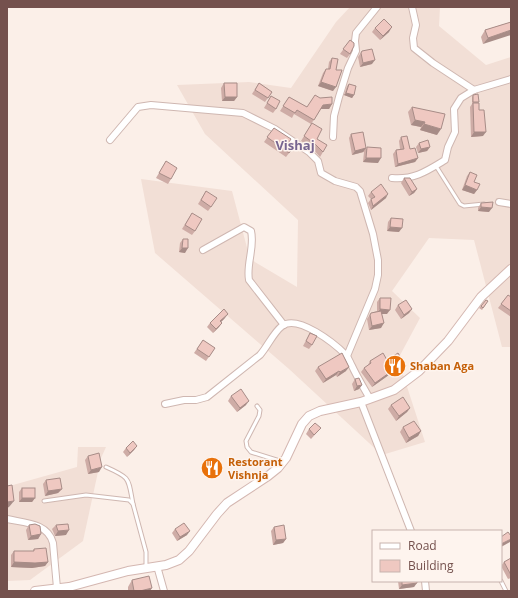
<svg xmlns="http://www.w3.org/2000/svg" width="518" height="598" font-family="'Open Sans',sans-serif">
<style>
.residential{fill:#f2dfd6}
.lines{fill:none;stroke-linecap:round;stroke-linejoin:round}
.lane-casing{stroke:#cfb7b1;stroke-width:5}
.street-casing{stroke:#cfb7b1;stroke-width:8}
.secondary-casing{stroke:#d4b7b1;stroke-width:10}
.lane{stroke:#fff;stroke-width:3}
.street{stroke:#fff;stroke-width:6}
.secondary{stroke:#fff;stroke-width:8}
.wall{fill:#ceaca6}
.shaded-wall{fill:#a78c87}
.building{fill:#efc8c1;stroke:#a78c87}
.labels{text-anchor:middle;stroke-width:3;stroke-linejoin:round;paint-order:stroke}
.food-label{font-size:11px;font-weight:bold;fill:#c56008;stroke:#fef4ee;text-anchor:start}
.quarter-label{font-size:13px;font-weight:bold;fill:#776590;stroke:#fef4ee}
</style>
<rect width="100%" height="100%" fill="#fbefe8"/>
<!-- residential -->
<g class="residential">
<path d="M350 7H440L439 26 486 65 511 57V347H502L474 240 429 238 392 291 420 318 398 359 425 442 382 455 289 369 155 253 141 179 232 191 250 259 297 287 298 220 205 134 177 85 249 82 291 88 336 22Z"/>
<path d="M78 447H106L101 458 83 541 30 580 7 581V486L13 485 77 467Z"/>
</g>
<g class="lines">
<!-- lane casing -->
<g class="lane-casing">
<g id="lane">
<path d="M436 166 460 204 464 206 484 204"/>
<path d="M257 406 260 410 259 416 246 441 247 447 251 452 283 462"/>
<path d="M106 467C131 478 128 478 133 504"/>
<path d="M44 501 86 495 129 500 133 504 146 552V567"/>
<path d="M501 581 506 591"/>
</g>
</g>
<!-- street casing -->
<g class="street-casing">
<g id="street">
<path d="M412 7 416 25 413 38 414 48 433 63 474 90"/>
<path d="M333 137 334 116 339 97 348 68 356 51 355 41 356 33 377 7"/>
<path d="M110 140 138 107 151 105 243 113 275 129 309 152 318 161 321 173 335 181 356 187 360 191 373 234 378 260V275L375 289 347 356"/>
<path d="M392 178C414 180 427 171 445 160L448 147 455 132 454 109 461 98 474 90 511 79"/>
<path d="M499 202 511 204"/>
<path d="M203 250 244 227 251 231C255 247 246 264 249 280L284 325"/>
<path d="M361 402 411 531"/>
<path d="M165 404 184 400H196L207 397 260 355C268 346 273 333 282 326 298 314 335 344 346 355 349 358 350 363 352 366 357 377 364 388 370 399"/>
<path d="M7 519C25 523 48 523 53 543L57 588"/>
<path d="M157 566 164 591"/>
<path d="M425 581 426 591"/>
</g>
</g>
<!-- secondary casing -->
<g class="secondary-casing">
<path id="secondary" d="M35 591 69 587 128 571 166 565 179 560 189 551 217 514 227 503 268 476 278 468 286 458 302 424 309 416 320 411 361 402 394 390 419 371 448 341 481 297 511 269"/>
</g>
<!-- lane -->
<use href="#lane" class="lane"/>
<!-- street -->
<use href="#street" class="street"/>
<!-- secondary -->
<use href="#secondary" class="secondary"/>
</g>
<!-- wall -->
<g class="wall">
<path d="M511 22 483 44 481 37 485 30Z"/>
<path d="M375 28 389 32 380 40 372 32Z"/>
<path d="M350 40V54L347 58 340 54Z"/>
<path d="M362 51 372 64 360 67 358 57Z"/>
<path d="M332 58 336 70 333 91 318 86 323 73 326 69H328L329 62Z"/>
<path d="M224 83 237 97 234 101H222L221 88Z"/>
<path d="M259 83 272 92 265 102 252 94Z"/>
<path d="M349 84 354 95 352 98 344 95 347 86Z"/>
<path d="M473 95 479 102 478 103 483 136 471 137 470 107 472 104V97Z"/>
<path d="M271 96 276 109 273 113 264 108Z"/>
<path d="M289 97 307 107 332 104 329 109H321L311 124 294 114 292 118 280 111Z"/>
<path d="M412 107 437 135 420 130 421 127 411 125 408 112Z"/>
<path d="M312 123 317 139 323 152 320 157 312 148 301 141Z"/>
<path d="M274 128 287 145 292 149 286 157 264 142Z"/>
<path d="M351 134 366 148 378 163 363 162 364 152 352 155 349 138Z"/>
<path d="M401 137 410 149 418 158 415 162 395 167 393 154 396 150 400 149 399 141Z"/>
<path d="M419 143 430 147 427 151 418 153 416 147Z"/>
<path d="M166 161 171 179 168 184 156 178Z"/>
<path d="M470 172 477 190 474 194 462 190 467 176Z"/>
<path d="M404 178 417 189 414 193 409 196 401 183Z"/>
<path d="M206 191 211 207 208 211 198 204Z"/>
<path d="M371 192 386 198 371 210 368 203 371 199 368 196Z"/>
<path d="M481 203 489 212 478 211V208Z"/>
<path d="M192 213 195 231 192 235 182 229Z"/>
<path d="M391 218 399 232 387 231 388 222Z"/>
<path d="M183 239 185 253 179 252 180 243Z"/>
<path d="M508 295 511 297V317L498 308Z"/>
<path d="M380 298 387 314H382L381 328 369 330 367 319 371 313 377 311V302Z"/>
<path d="M486 300 488 301 482 310 479 308Z"/>
<path d="M398 305 412 309 409 313 401 319 395 310Z"/>
<path d="M225 318 221 322 222 323 219 327 213 333 207 327 210 323Z"/>
<path d="M310 333 312 345 309 349 303 346Z"/>
<path d="M203 340 215 348 206 361 194 353Z"/>
<path d="M387 360 403 370 395 375 393 372 372 387 361 372 364 368 368 365 370 361Z"/>
<path d="M318 367 346 371 337 377 336 375 323 383 315 371Z"/>
<path d="M355 379 362 385 359 389 354 391 352 384Z"/>
<path d="M231 396 246 405 237 412 228 401Z"/>
<path d="M391 405 410 408 407 412 396 421 388 409Z"/>
<path d="M403 427 421 431 418 436 406 443 400 432Z"/>
<path d="M321 428 311 439 306 434 309 429Z"/>
<path d="M137 446 134 450 127 457 123 452 126 448Z"/>
<path d="M88 456 99 472 88 474 85 460Z"/>
<path d="M46 480 62 489 58 493 45 496 43 484Z"/>
<path d="M22 488 35 498 32 502H19V492Z"/>
<path d="M29 525 41 534 38 539 28 540 26 530Z"/>
<path d="M56 525 66 535 55 536 52 529Z"/>
<path d="M274 527 286 539 283 543 273 545 271 531Z"/>
<path d="M175 529 187 535 177 541 172 533Z"/>
<path d="M34 549 48 562 45 566 32 568 11 567V555L14 551H33Z"/>
<path d="M511 558V578L508 579 501 566 504 562Z"/>
<path d="M132 580 150 591H128V587Z"/>
<path d="M398 581H417L414 587 399 589Z"/>
</g>
<!-- shaded-wall -->
<g class="shaded-wall">
<path d="M392 27 389 32 380 40 383 36Z"/>
<path d="M511 30V35L483 44 488 38Z"/>
<path d="M375 60 372 64 360 67 363 63Z"/>
<path d="M321 82 336 87 333 91 318 86Z"/>
<path d="M346 93 354 95 352 98 344 95Z"/>
<path d="M225 97H237L234 101H222Z"/>
<path d="M332 104 329 109H320L323 105Z"/>
<path d="M415 120 425 122 421 127 411 125Z"/>
<path d="M424 124 441 129 437 135 420 130Z"/>
<path d="M474 132H486L483 136 471 137Z"/>
<path d="M430 147 427 151 418 153 421 149Z"/>
<path d="M366 148 363 152 352 155 355 151Z"/>
<path d="M366 158H381L378 163 363 162Z"/>
<path d="M418 158 415 162 395 167 398 164Z"/>
<path d="M465 185 477 190 474 194 462 190Z"/>
<path d="M417 189 414 193 409 196 412 192Z"/>
<path d="M388 194 386 198 371 210 373 206Z"/>
<path d="M481 207 492 208 489 212 478 211Z"/>
<path d="M390 227 402 228 399 232 387 231Z"/>
<path d="M182 248H188L185 253 179 252Z"/>
<path d="M380 309 390 310 387 314H377Z"/>
<path d="M412 309 409 313 401 319 404 315Z"/>
<path d="M228 314 225 318 217 326 220 321Z"/>
<path d="M222 323 219 327 213 333 216 329Z"/>
<path d="M384 323 381 328 369 330 372 326Z"/>
<path d="M406 366 403 370 395 375 398 371Z"/>
<path d="M349 367 346 371 337 377 340 372Z"/>
<path d="M396 368 393 372 372 387 375 383Z"/>
<path d="M339 371 336 375 323 383 326 379Z"/>
<path d="M362 385 359 389 354 391 357 386Z"/>
<path d="M249 401 246 405 237 412 240 408Z"/>
<path d="M410 408 407 412 396 421 399 416Z"/>
<path d="M421 431 418 436 406 443 409 438Z"/>
<path d="M137 446 134 450 127 457 130 453Z"/>
<path d="M102 467 99 472 88 474 91 470Z"/>
<path d="M62 489 58 493 45 496 48 491Z"/>
<path d="M22 498H35L32 502H19Z"/>
<path d="M14 501 9 507 7 508V502Z"/>
<path d="M69 530 66 535 55 536 58 531Z"/>
<path d="M190 531 187 535 177 541 180 537Z"/>
<path d="M41 534 38 539 28 540 31 536Z"/>
<path d="M286 539 283 543 273 545 276 540Z"/>
<path d="M511 539 510 542 501 547V544Z"/>
<path d="M14 562H48L45 566 32 568 11 567Z"/>
<path d="M417 583 414 587 399 589 402 585Z"/>
<path d="M152 588 150 591H140Z"/>
</g>
<!-- building -->
<g class="building">
<path d="M384 19 392 27 383 36 375 28Z"/>
<path d="M511 22V30L488 38 485 30Z"/>
<path d="M350 40 354 43V46L350 54 343 49Z"/>
<path d="M372 49 375 60 363 63 361 53 362 51Z"/>
<path d="M332 58 338 59 336 70H342L336 87 321 82 326 69H330Z"/>
<path d="M224 83H237V97H225Z"/>
<path d="M259 83 272 92 268 98 255 90Z"/>
<path d="M349 84 356 86 354 95 346 93Z"/>
<path d="M478 94 479 102H473V95Z"/>
<path d="M315 95 320 98 332 97V104L323 105 314 120 297 110 295 113 283 106 289 97 307 107Z"/>
<path d="M271 96 280 101 276 109 267 103Z"/>
<path d="M473 103H479V110H484L486 132H474Z"/>
<path d="M412 107 445 114 441 129 424 124 425 122 415 120Z"/>
<path d="M312 123 322 129 317 139 327 145 323 152 315 144 304 136Z"/>
<path d="M274 128 291 139 287 145 292 149 289 153 267 137Z"/>
<path d="M363 132 366 148 355 151 351 134Z"/>
<path d="M407 136 410 149 415 148 418 158 398 164 396 150 404 149 401 137Z"/>
<path d="M428 140 430 147 421 149 419 143Z"/>
<path d="M367 147 381 148V158H366Z"/>
<path d="M166 161 177 168 171 179 159 173Z"/>
<path d="M470 172 477 175 474 182 480 184 477 190 465 185Z"/>
<path d="M404 178H410L417 189 412 192Z"/>
<path d="M381 184 388 194 373 206 371 199 375 197 371 192Z"/>
<path d="M206 191 217 198 211 207 201 200Z"/>
<path d="M493 202 492 208 481 207V203Z"/>
<path d="M192 213 202 219 195 231 185 225Z"/>
<path d="M391 218 403 219 402 228 390 227Z"/>
<path d="M183 239H188V248H182Z"/>
<path d="M508 295 511 297V311L501 304Z"/>
<path d="M380 298H391L390 310 380 309Z"/>
<path d="M406 300 412 309 404 315 398 305Z"/>
<path d="M486 300 488 301 483 308 481 306Z"/>
<path d="M224 309 228 314 220 321 222 323 216 329 210 323Z"/>
<path d="M381 311 384 323 372 326 370 315 371 313Z"/>
<path d="M310 333 317 336 312 345 306 341Z"/>
<path d="M203 340 215 348 209 357 197 349Z"/>
<path d="M342 353 349 367 340 372 339 371 326 379 318 367Z"/>
<path d="M383 353 387 360 398 353 406 366 398 371 396 368 375 383 364 368 371 363 370 361Z"/>
<path d="M359 378 362 385 357 386 355 379Z"/>
<path d="M241 389 249 401 240 408 231 396Z"/>
<path d="M403 397 410 408 399 416 391 405Z"/>
<path d="M414 421 421 431 409 438 403 427Z"/>
<path d="M315 423 321 428 314 435 309 429Z"/>
<path d="M133 441 137 446 130 453 126 448Z"/>
<path d="M99 453 102 467 91 470 88 456Z"/>
<path d="M60 478 62 489 48 491 46 480Z"/>
<path d="M12 485 14 501 7 502V486Z"/>
<rect x="22" y="488" width="13" height="10"/>
<path d="M184 523 190 531 180 537 175 529Z"/>
<path d="M35 524 40 526 41 534 31 536 29 525Z"/>
<path d="M68 524 69 530 58 531 56 525Z"/>
<path d="M284 525 286 539 276 540 274 527Z"/>
<path d="M508 532 511 536V539L501 544V537Z"/>
<path d="M46 548 48 562 35 563 14 562V551H34V549Z"/>
<path d="M511 558V575L504 562Z"/>
<path d="M149 576 152 588 140 591H134L132 580Z"/>
<path d="M402 581H417V583L402 585Z"/>
</g>
<!-- icons -->
<defs>
<g id="restaurant-disc" transform="scale(1.15)"><circle r="9.5" fill="#e8710a" stroke="#fef4ee"/><path d="M-5-6h1v4h1v-4h1v4h1v-4h1v5L-1.5 .5V6h-2V.5L-5-1ZM5-6V6H3V1.5H1.5Q1.5-4 5-6Z" fill="#fff"/></g>
</defs>
<g fill-rule="evenodd">
<use href="#restaurant-disc" x="395" y="366"/>
<use href="#restaurant-disc" x="212" y="468"/>
</g>
<g class="labels">
<!-- food labels -->
<g class="food-label">
<text x="410" y="370">Shaban Aga</text>
<text x="228" y="466">Restorant<tspan x="228" dy="13">Vishnja</tspan></text>
</g>
<!-- quarter labels -->
<g class="quarter-label">
<text x="295" y="150">Vishaj</text>
</g>
</g>
<!-- border -->
<rect width="518" height="598" fill="none" stroke="#74514d" stroke-width="16"/>
<!-- legend -->
<rect x="372" y="530" width="130" height="52" fill="#fef4ee" stroke="#c7b3ae"/>
<rect x="380" y="543" width="20" height="6" fill="#ffffff" stroke="#c7b3ae"/>
<text x="408" y="550" font-size="12" fill="#74514d">Road</text>
<rect x="380" y="560" width="20" height="12" fill="#efc8c1" stroke="#c7b3ae"/>
<text x="408" y="570" font-size="12" fill="#74514d">Building</text>
</svg>
